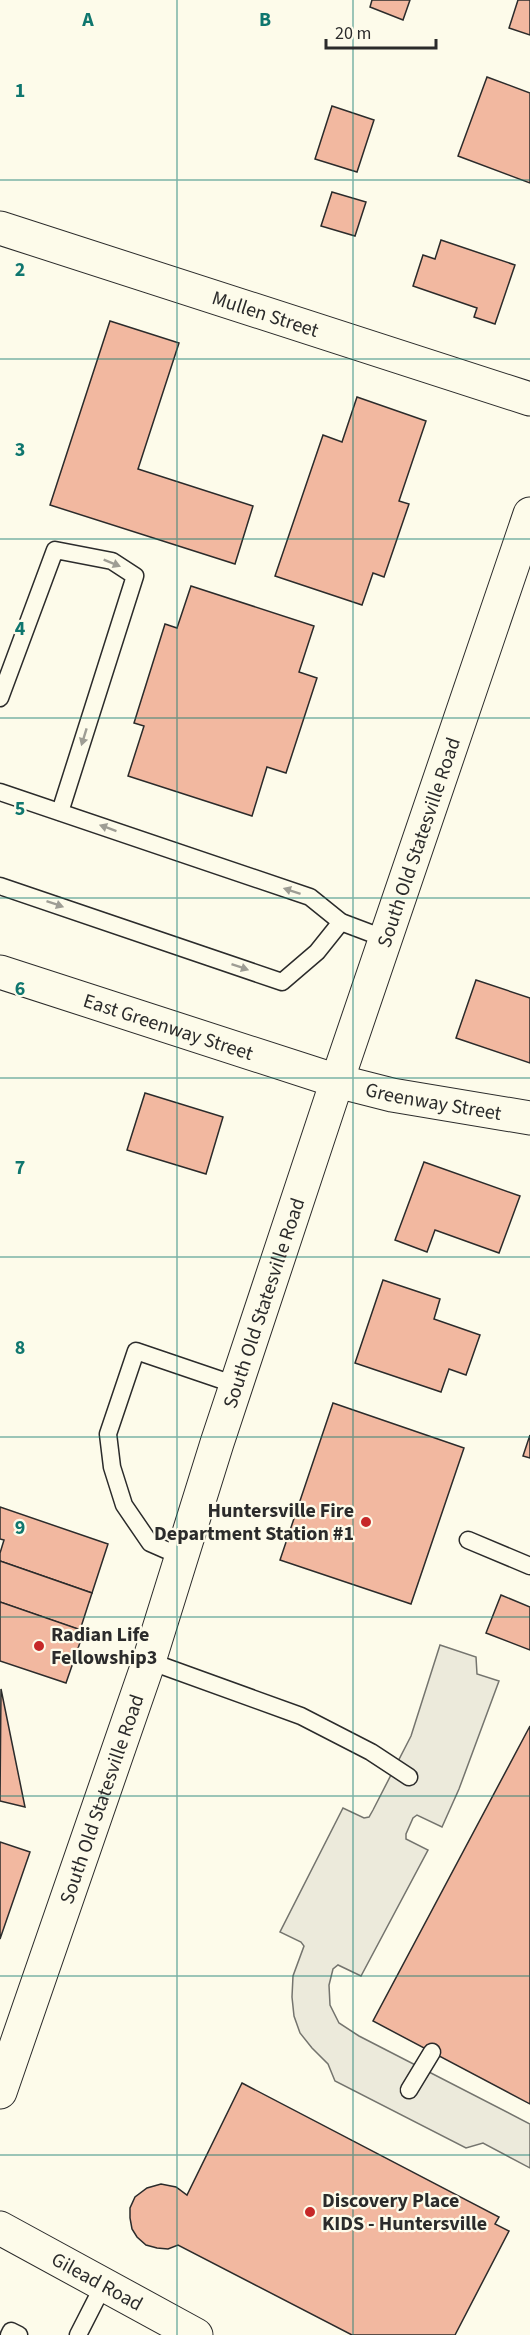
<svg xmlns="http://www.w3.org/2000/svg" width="530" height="2335" font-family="'Source Sans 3',sans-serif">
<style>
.parking{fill:#eceadb;stroke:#74746e;stroke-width:1.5}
.building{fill:#f2b8a0;stroke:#2b2b2b;stroke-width:1.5}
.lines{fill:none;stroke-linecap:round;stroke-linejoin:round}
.lane-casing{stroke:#2b2b2b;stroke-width:19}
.street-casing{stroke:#2b2b2b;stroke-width:35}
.secondary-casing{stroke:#2b2b2b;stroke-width:35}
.primary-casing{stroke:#2b2b2b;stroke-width:35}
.lane{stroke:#fdfbea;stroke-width:16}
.street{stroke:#fdfbea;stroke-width:33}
.secondary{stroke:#fdfbea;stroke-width:33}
.primary{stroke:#fdfbea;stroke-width:33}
.oneway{fill:#9e9d94}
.grid{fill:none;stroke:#0f766e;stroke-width:1.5;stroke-opacity:0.55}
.poi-dot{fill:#c62828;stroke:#fdfbea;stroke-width:2}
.labels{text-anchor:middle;stroke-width:4.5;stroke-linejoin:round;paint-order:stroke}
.street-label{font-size:20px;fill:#2b2b2b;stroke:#fdfbea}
.poi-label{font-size:20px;font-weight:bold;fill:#2b2b2b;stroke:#fdfbea;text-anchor:start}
.grid-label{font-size:20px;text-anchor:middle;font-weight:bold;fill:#0f766e;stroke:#fdfbea;stroke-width:4.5;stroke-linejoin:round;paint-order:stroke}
</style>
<rect width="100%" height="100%" fill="#fdfbea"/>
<!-- parking -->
<path class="parking" d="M440 1645 476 1657 477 1674 499 1681 459 1789 442 1827 417 1815 413 1818 406 1834V1839L428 1850 361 1976 338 1965 333 1969 329 1985 330 2005 339 2023 359 2036 530 2124V2168L483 2143 466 2148 335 2081 328 2064 312 2048 300 2033 294 2016 292 1997 293 1976 304 1946 301 1942 280 1932 343 1808 364 1818 369 1817 373 1810 411 1736Z"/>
<!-- building -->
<g class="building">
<path d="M372 0H410L403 20 370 7Z"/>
<path d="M518 0H530V35L509 28Z"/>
<path d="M487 77 530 93V183L458 156Z"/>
<path d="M332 106 374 120 357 172 315 159Z"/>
<path d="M332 192 366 202 355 236 321 226Z"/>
<path d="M441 240 515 265 495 324 474 317 477 308 413 286 423 255 435 259Z"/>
<path d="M110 321 179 343 138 469 253 506 235 564 50 505Z"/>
<path d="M357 397 426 421 399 501 409 504 384 577 373 573 362 605 275 576 323 435 342 442Z"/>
<path d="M191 586 314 626 299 672 317 678 286 773 267 767 252 816 128 776 144 726 134 723 165 624 177 628Z"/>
<path d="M476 980 530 998V1063L456 1038Z"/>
<path d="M145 1093 223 1117 206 1174 127 1150Z"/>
<path d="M424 1162 520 1196 499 1253 435 1230 427 1252 395 1240Z"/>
<path d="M383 1280 440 1299 434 1319 480 1335 466 1375 449 1369 441 1392 355 1363Z"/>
<path d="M333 1403 464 1448 411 1604 280 1560Z"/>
<path d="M530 1435V1458L523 1456Z"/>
<path d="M0 1507 108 1544 92 1593 0 1561V1553L4 1540 0 1539Z"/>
<path d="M0 1561 92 1593 80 1630 0 1602Z"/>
<path d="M501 1595 530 1607V1650L486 1633Z"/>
<path d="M0 1602 84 1631 66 1683 0 1661Z"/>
<path d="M1 1689 25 1807 0 1801Z"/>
<path d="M530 1726V2104L373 2021Z"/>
<path d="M0 1842 30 1852 0 1939Z"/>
<path d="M242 2083 499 2217 495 2224 509 2231 455 2335H352L178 2245 168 2249 157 2248 146 2245 137 2237 132 2229 130 2218V2208L135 2197 147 2188 161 2184 176 2187 187 2195Z"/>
</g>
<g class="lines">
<!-- lane casing -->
<g class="lane-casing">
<g id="lane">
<path d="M0 698 55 550 112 561 135 576 60 812"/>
<path d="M0 792 310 897 341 922 386 939"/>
<path d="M0 886 282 982 317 952 341 922"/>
<path d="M468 1540 530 1566"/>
<path d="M182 1557 150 1543 124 1505 112 1467 108 1434 136 1351 236 1385"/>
<path d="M149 1661 301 1716 371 1752 409 1777"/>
<path d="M409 2090 432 2052"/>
<path d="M9 2335 11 2331 19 2335"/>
<path d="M78 2335 104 2284"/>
</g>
</g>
<!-- street casing -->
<g class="street-casing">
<g id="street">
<path id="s1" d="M0 228 530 399"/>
<path id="s2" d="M0 972 337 1081 392 1095 530 1118"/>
</g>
</g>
<!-- secondary casing -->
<g class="secondary-casing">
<g id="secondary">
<path id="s3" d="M0 2228 196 2335"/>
</g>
</g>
<!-- primary casing -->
<g class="primary-casing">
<g id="primary">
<path id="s4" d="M0 2092 149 1661 217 1443 337 1081 530 514"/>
</g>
</g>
<!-- lane -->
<use href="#lane" class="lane"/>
<!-- street -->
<use href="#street" class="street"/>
<!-- secondary -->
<use href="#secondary" class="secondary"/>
<!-- primary -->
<use href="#primary" class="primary"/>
</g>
<!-- one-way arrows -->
<defs><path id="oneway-solid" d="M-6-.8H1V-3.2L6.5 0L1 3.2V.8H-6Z" transform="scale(1.5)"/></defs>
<g class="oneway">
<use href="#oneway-solid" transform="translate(112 563) rotate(22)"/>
<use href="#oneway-solid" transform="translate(84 737) rotate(107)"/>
<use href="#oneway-solid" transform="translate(108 828) rotate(-160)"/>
<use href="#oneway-solid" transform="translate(292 891) rotate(-162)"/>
<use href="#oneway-solid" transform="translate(55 904) rotate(19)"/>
<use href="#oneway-solid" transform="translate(240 967) rotate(19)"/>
</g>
<!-- grid -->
<path class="grid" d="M177 0V2335M353 0V2335M0 180H530M0 359H530M0 539H530M0 718H530M0 898H530M0 1078H530M0 1257H530M0 1437H530M0 1617H530M0 1796H530M0 1976H530M0 2155H530"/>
<!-- markers -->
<g class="poi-dot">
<circle cx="366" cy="1522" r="6"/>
<circle cx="39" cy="1646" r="6"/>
<circle cx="310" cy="2212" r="6"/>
</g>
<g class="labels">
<!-- street labels -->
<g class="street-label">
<text dy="7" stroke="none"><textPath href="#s1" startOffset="279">Mullen Street</textPath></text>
<text dy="7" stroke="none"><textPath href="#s4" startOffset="1318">South Old Statesville Road</textPath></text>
<text dy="7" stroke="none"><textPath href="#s2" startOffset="177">East Greenway Street</textPath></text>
<text dy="7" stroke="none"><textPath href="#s2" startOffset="453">Greenway Street</textPath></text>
<text dy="7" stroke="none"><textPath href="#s4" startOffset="832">South Old Statesville Road</textPath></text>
<text dy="7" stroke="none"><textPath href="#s4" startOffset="310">South Old Statesville Road</textPath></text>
<text dy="7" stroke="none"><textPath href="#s3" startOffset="111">Gilead Road</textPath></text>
</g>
<!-- poi labels -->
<g class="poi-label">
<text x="354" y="1517" text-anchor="end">Huntersville Fire<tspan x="354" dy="23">Department Station #1</tspan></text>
<text x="51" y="1641">Radian Life<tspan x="51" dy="23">Fellowship3</tspan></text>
<text x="322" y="2207">Discovery Place<tspan x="322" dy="23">KIDS - Huntersville</tspan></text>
</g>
</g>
<g class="grid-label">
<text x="88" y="26">A</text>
<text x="265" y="26">B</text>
<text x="20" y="97">1</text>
<text x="20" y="276">2</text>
<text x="20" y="456">3</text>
<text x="20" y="635">4</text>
<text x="20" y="815">5</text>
<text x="20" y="995">6</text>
<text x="20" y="1174">7</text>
<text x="20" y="1354">8</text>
<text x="20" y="1534">9</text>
</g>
<!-- scale -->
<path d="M326 39v9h110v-9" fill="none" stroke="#2b2b2b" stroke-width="3"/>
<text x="335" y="39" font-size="18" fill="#2b2b2b" stroke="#fdfbea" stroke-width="4.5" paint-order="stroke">20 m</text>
</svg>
